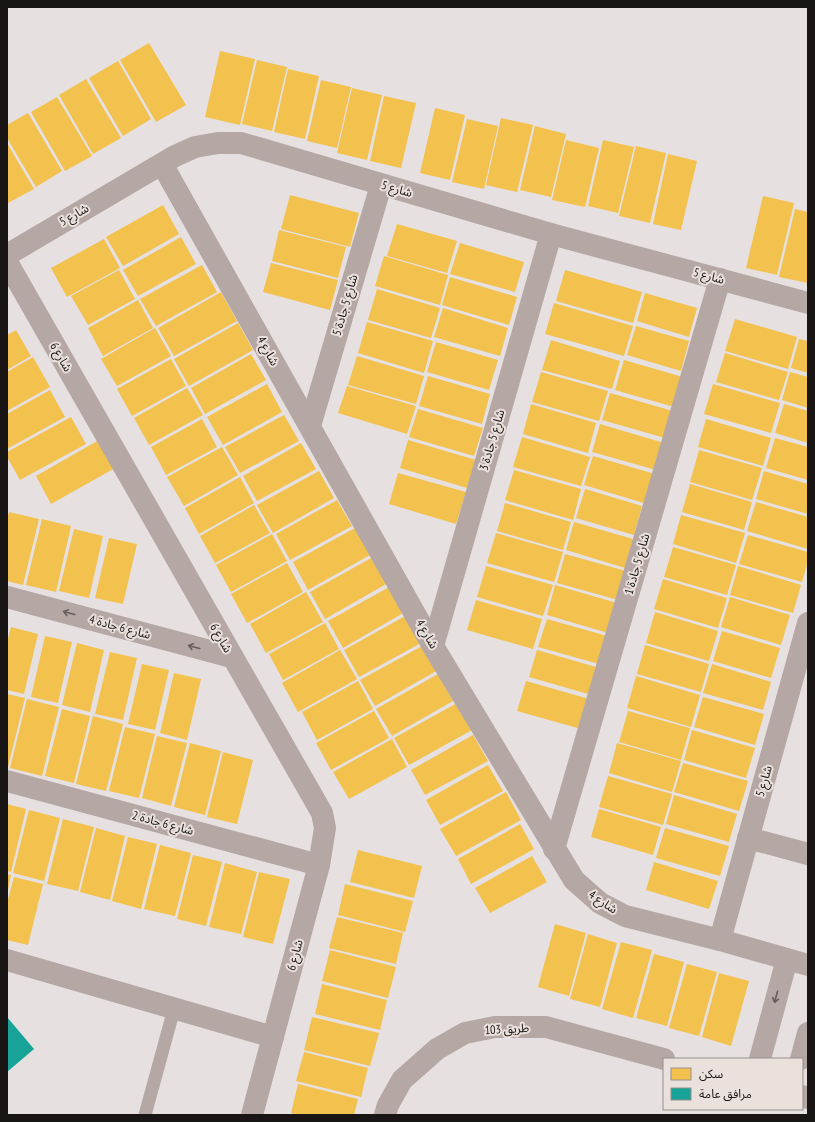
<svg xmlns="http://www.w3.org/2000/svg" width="815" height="1122" font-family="'PT Sans Narrow','Noto Sans Arabic',sans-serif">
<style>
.homes{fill:#f2c14e}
.public{fill:#17a398}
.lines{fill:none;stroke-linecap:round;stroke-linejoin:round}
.lane{stroke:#b5a7a4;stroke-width:13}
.street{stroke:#b5a7a4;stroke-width:22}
.oneway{stroke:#665e5c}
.labels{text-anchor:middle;stroke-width:4;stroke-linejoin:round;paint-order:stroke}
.street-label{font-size:12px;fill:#181514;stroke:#eae0dc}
</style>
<rect width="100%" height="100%" fill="#e6e1e0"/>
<!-- homes -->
<g class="homes">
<path d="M149 43 186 105 156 122 120 60Z"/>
<path d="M220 51 255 59 240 125 205 117Z"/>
<path d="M257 60 287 67 272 131 242 124Z"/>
<path d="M118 61 151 119 123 136 89 78Z"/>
<path d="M288 69 319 76 305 139 274 132Z"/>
<path d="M86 79 121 138 93 154 59 95Z"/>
<path d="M321 80 351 87 337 148 307 141Z"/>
<path d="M352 88 382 95 367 160 337 153Z"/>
<path d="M384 96 416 103 401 168 370 161Z"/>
<path d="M57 97 92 156 65 171 31 112Z"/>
<path d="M435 108 465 115 450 180 420 173Z"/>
<path d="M28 113 62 171 36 187 7 138V125Z"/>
<path d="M501 118 533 125 517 192 486 185Z"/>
<path d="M467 119 498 126 484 189 452 182Z"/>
<path d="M535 126 566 134 551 197 520 190Z"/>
<path d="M566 140 599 148 585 207 552 200Z"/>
<path d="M603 140 634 147 618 213 588 206Z"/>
<path d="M7 143 34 189 8 203 7 201Z"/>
<path d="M636 146 666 153 650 223 619 216Z"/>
<path d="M668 154 697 161 681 230 653 224Z"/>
<path d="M290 195 359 213 350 247 281 229Z"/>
<path d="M763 196 794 203 777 275 746 268Z"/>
<path d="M163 205 179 234 123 266 106 237Z"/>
<path d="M795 209 808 212V283L779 277Z"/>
<path d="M397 224 457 241 447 273 387 256Z"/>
<path d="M279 230 346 247 338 278 272 261Z"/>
<path d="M181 237 196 264 138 296 123 270Z"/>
<path d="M104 239 120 268 67 297 51 268Z"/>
<path d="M460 243 524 262 515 292 450 274Z"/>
<path d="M384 256 448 275 440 305 375 286Z"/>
<path d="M271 263 338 280 330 310 263 292Z"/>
<path d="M202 265 217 292 156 326 140 299Z"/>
<path d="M119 270 135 299 88 325 71 296Z"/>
<path d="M565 270 642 292 633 323 556 301Z"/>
<path d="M450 277 517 297 509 325 442 305Z"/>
<path d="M377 289 440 308 431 338 368 320Z"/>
<path d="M221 292 237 321 174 356 158 328Z"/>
<path d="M645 293 697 308 689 337 637 321Z"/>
<path d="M138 300 153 328 103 356 88 328Z"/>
<path d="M554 303 633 326 624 356 545 334Z"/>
<path d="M443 308 508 328 500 356 434 337Z"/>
<path d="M735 319 797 337 788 369 725 351Z"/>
<path d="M367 322 433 341 424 373 358 353Z"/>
<path d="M238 323 253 350 189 386 174 359Z"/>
<path d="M636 326 689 341 681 371 627 355Z"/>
<path d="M155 328 171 356 117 386 101 359Z"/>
<path d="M16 330 31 356 7 370V335Z"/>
<path d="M799 339 808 341V373L791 368Z"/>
<path d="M551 340 620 361 612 389 542 370Z"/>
<path d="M436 342 498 360 489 390 427 372Z"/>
<path d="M725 353 788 372 779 400 716 382Z"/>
<path d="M251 354 266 380 205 414 191 388Z"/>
<path d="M357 356 424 376 416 404 348 385Z"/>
<path d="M33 357 50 387 7 411V372Z"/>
<path d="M171 359 186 386 132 416 117 389Z"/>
<path d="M624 360 683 377 674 407 615 390Z"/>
<path d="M541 372 608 391 599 421 532 402Z"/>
<path d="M790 372 808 377V408L782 400Z"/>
<path d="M428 376 490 394 482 424 419 406Z"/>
<path d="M267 384 282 412 223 445 207 417Z"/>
<path d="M713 384 780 403 771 433 704 414Z"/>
<path d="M347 386 416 406 407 434 338 413Z"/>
<path d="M187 388 203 415 149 445 134 418Z"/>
<path d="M50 390 65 417 7 449V414Z"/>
<path d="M610 393 673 411 665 438 602 420Z"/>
<path d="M531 404 596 423 588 453 523 434Z"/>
<path d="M784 404 808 411V443L775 433Z"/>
<path d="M418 409 483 428 474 456 409 437Z"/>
<path d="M284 415 299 441 240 473 225 447Z"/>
<path d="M71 417 86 444 20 480 7 457V452Z"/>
<path d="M202 419 217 447 166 475 151 447Z"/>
<path d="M706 419 771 438 763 466 698 447Z"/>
<path d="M600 424 664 443 656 470 592 452Z"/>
<path d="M522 437 590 457 581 486 513 467Z"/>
<path d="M775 438 808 447V480L766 468Z"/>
<path d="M99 440 115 468 51 504 36 476Z"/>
<path d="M408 440 476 460 467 488 400 468Z"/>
<path d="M301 443 316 469 257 501 243 476Z"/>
<path d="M222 447 238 475 184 506 167 477Z"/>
<path d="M699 450 762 468 752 500 690 482Z"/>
<path d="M593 456 655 474 647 504 584 485Z"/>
<path d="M514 470 581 489 573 520 505 500Z"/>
<path d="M319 471 334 498 273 533 257 505Z"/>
<path d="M764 471 808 484V514L756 499Z"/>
<path d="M398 473 466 492 456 524 389 504Z"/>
<path d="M240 477 254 503 199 534 185 508Z"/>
<path d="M690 484 752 502 744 530 682 512Z"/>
<path d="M585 489 642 506 634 535 576 518Z"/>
<path d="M337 500 352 526 290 560 276 534Z"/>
<path d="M756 502 808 517V549L747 531Z"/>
<path d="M505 503 571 522 563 550 497 531Z"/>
<path d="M254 505 270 533 215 563 200 536Z"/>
<path d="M9 512 39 519 23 585 7 581V520Z"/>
<path d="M681 515 745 533 736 563 673 544Z"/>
<path d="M42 519 71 526 56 592 26 585Z"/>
<path d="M574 522 633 539 625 568 566 550Z"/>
<path d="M355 528 370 555 308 590 293 562Z"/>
<path d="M74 529 103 536 89 598 59 591Z"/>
<path d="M496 533 563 552 554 582 487 563Z"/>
<path d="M272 534 287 561 231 592 216 565Z"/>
<path d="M748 535 808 552V561L802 582 739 564Z"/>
<path d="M109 538 137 544 123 604 95 598Z"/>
<path d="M673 547 736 565 727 595 664 577Z"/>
<path d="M565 554 626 571 618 600 557 583Z"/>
<path d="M373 557 388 583 325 619 310 592Z"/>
<path d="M287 563 303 592 247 623 231 594Z"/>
<path d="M486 566 553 585 543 616 477 597Z"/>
<path d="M738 566 801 585 793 613 730 595Z"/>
<path d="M663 579 727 598 718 628 654 609Z"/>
<path d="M555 585 617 603 608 633 547 615Z"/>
<path d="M391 586 405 612 343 648 328 621Z"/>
<path d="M306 592 323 622 266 653 250 624Z"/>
<path d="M730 597 790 615 781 645 721 627Z"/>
<path d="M476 600 542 619 533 649 467 630Z"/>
<path d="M655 612 718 631 709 661 646 643Z"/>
<path d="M407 615 423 642 359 677 344 650Z"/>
<path d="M547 619 607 636 599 664 538 647Z"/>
<path d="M325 623 339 649 283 680 269 654Z"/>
<path d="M11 627 38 634 24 694 7 690V643Z"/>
<path d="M722 631 780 648 771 678 713 661Z"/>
<path d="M45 636 72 642 58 703 31 697Z"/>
<path d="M77 643 104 650 90 712 62 705Z"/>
<path d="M424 645 438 670 375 706 360 680Z"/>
<path d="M645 645 709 664 701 692 637 674Z"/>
<path d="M340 650 357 679 298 712 282 683Z"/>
<path d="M537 650 596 667 588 694 529 677Z"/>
<path d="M110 652 137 658 123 720 95 714Z"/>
<path d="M142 664 169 670 155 730 128 724Z"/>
<path d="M712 664 771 682 763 710 703 693Z"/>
<path d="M174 673 201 679 187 740 160 733Z"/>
<path d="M438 674 453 701 392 736 376 709Z"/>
<path d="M636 676 700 695 691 727 627 708Z"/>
<path d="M358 681 373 709 317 740 302 712Z"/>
<path d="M526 681 589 699 581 729 517 711Z"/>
<path d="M7 694 25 698 8 767H7Z"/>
<path d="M703 697 764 714 755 745 694 727Z"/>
<path d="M27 699 59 707 42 776 10 768Z"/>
<path d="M457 703 472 730 409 765 394 738Z"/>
<path d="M62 709 90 716 74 783 45 776Z"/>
<path d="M374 711 389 738 331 770 316 743Z"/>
<path d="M628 711 690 728 681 760 619 742Z"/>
<path d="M93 716 123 724 106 791 76 784Z"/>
<path d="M125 727 155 734 139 798 109 791Z"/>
<path d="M692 730 755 748 746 778 684 760Z"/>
<path d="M473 735 488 761 425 795 411 770Z"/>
<path d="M157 736 187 743 171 806 142 798Z"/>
<path d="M392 739 407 767 349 799 333 772Z"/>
<path d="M190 743 221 751 205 815 174 807Z"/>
<path d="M617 743 681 761 672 792 609 773Z"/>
<path d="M223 752 253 760 237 824 207 817Z"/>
<path d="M683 763 748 781 739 811 674 792Z"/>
<path d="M488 765 503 791 440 825 426 800Z"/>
<path d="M608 776 672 794 663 825 599 807Z"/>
<path d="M506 792 521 820 456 856 440 829Z"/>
<path d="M674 795 737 814 729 842 666 824Z"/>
<path d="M7 804 26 809 11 872 7 871Z"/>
<path d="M599 809 661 827 653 855 591 837Z"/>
<path d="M29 810 60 818 44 881 13 873Z"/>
<path d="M63 819 94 827 78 891 47 884Z"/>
<path d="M520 824 534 849 471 884 458 859Z"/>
<path d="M96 828 125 836 110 900 80 892Z"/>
<path d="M665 828 729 846 720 876 656 858Z"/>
<path d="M128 837 157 844 141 909 112 901Z"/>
<path d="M160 845 191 853 175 916 144 909Z"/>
<path d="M358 850 422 866 414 898 350 882Z"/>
<path d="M193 855 222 862 206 926 177 919Z"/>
<path d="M532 856 547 882 490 913 475 888Z"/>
<path d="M654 862 718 881 709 909 646 890Z"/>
<path d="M225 863 257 872 241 934 209 927Z"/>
<path d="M259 872 290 879 273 944 243 937Z"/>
<path d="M7 874 11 875 8 890H7Z"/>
<path d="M14 877 43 884 28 945 7 940V903Z"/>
<path d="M345 884 413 901 405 932 338 915Z"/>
<path d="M337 917 403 933 396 964 329 948Z"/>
<path d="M555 924 586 933 569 996 538 987Z"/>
<path d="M588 934 617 943 600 1007 570 999Z"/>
<path d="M621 942 652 950 633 1018 602 1009Z"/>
<path d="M330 950 396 967 388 998 322 981Z"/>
<path d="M654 954 684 962 667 1026 636 1018Z"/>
<path d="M687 964 717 972 699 1036 669 1028Z"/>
<path d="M719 973 749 981 731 1046 702 1037Z"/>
<path d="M322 984 387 1000 380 1030 315 1014Z"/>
<path d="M312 1017 379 1033 370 1066 304 1050Z"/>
<path d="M304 1052 368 1068 361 1097 296 1081Z"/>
<path d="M298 1084 358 1099 354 1115H298L291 1113Z"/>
</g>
<!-- public -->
<path class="public" d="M7 1017 34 1049 7 1072Z"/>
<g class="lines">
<!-- lane -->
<path class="lane" d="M145 1115 174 1009"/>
<!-- street -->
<g class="street">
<path d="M162 164 433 646 574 880 600 903 625 916 720 940 808 965"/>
<path d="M7 255 175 156 195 147 218 143H241L551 234 808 303"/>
<path d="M7 262 322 813 325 828 319 865 252 1115"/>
<path d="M310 426 381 185"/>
<path d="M7 597 232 657"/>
<path d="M433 646 551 234"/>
<path d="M7 781 319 865"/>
<path d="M748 838 808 854"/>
<path d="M554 849 720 279"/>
<path d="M720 940 808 623"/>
<path d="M7 960 273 1037"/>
<path d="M760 1059 787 959"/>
<path d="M801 1059 808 1033"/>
<path d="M802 1096 808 1098"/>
<path d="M385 1115 388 1105 402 1080 437 1049 465 1033 495 1027H546L664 1059"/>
</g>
</g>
<!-- one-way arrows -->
<defs><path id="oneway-shaft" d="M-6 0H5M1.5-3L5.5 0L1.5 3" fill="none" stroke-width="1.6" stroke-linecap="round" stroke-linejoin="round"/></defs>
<g class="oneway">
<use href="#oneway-shaft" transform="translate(69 613) rotate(-165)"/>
<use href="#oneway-shaft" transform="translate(194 647) rotate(-165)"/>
<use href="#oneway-shaft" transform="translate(776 997) rotate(105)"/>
</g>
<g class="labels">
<!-- street labels -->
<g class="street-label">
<text transform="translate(397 189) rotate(16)" y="4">شارع 5</text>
<text transform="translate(74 215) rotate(-30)" y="4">شارع 5</text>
<text transform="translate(709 276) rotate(15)" y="4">شارع 5</text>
<text transform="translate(345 305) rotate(-74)" y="4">شارع 5 جادة 5</text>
<text transform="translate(268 351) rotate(61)" y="4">شارع 4</text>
<text transform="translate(61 357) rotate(60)" y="4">شارع 6</text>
<text transform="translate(492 440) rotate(-74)" y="4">شارع 5 جادة 3</text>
<text transform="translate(637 564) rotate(-74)" y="4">شارع 5 جادة 1</text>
<text transform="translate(120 627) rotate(15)" y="4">شارع 6 جادة 4</text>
<text transform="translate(427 634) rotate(60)" y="4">شارع 4</text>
<text transform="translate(221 638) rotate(60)" y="4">شارع 6</text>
<text transform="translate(764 781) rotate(-74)" y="4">شارع 5</text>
<text transform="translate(163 823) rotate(15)" y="4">شارع 6 جادة 2</text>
<text transform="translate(603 902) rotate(34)" y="4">شارع 4</text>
<text transform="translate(295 955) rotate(-75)" y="4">شارع 6</text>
<text transform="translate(507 1029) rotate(-3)" y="4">طريق 103</text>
</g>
</g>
<!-- border -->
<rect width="815" height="1122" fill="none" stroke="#181514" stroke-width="16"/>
<!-- legend -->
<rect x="663" y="1058" width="140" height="52" fill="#eae0dc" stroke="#968f8c"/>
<rect x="671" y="1068" width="20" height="12" fill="#f2c14e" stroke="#968f8c"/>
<text x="699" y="1078" font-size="12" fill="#181514">سكن</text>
<rect x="671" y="1088" width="20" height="12" fill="#17a398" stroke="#968f8c"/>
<text x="699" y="1098" font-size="12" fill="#181514">مرافق عامة</text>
</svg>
